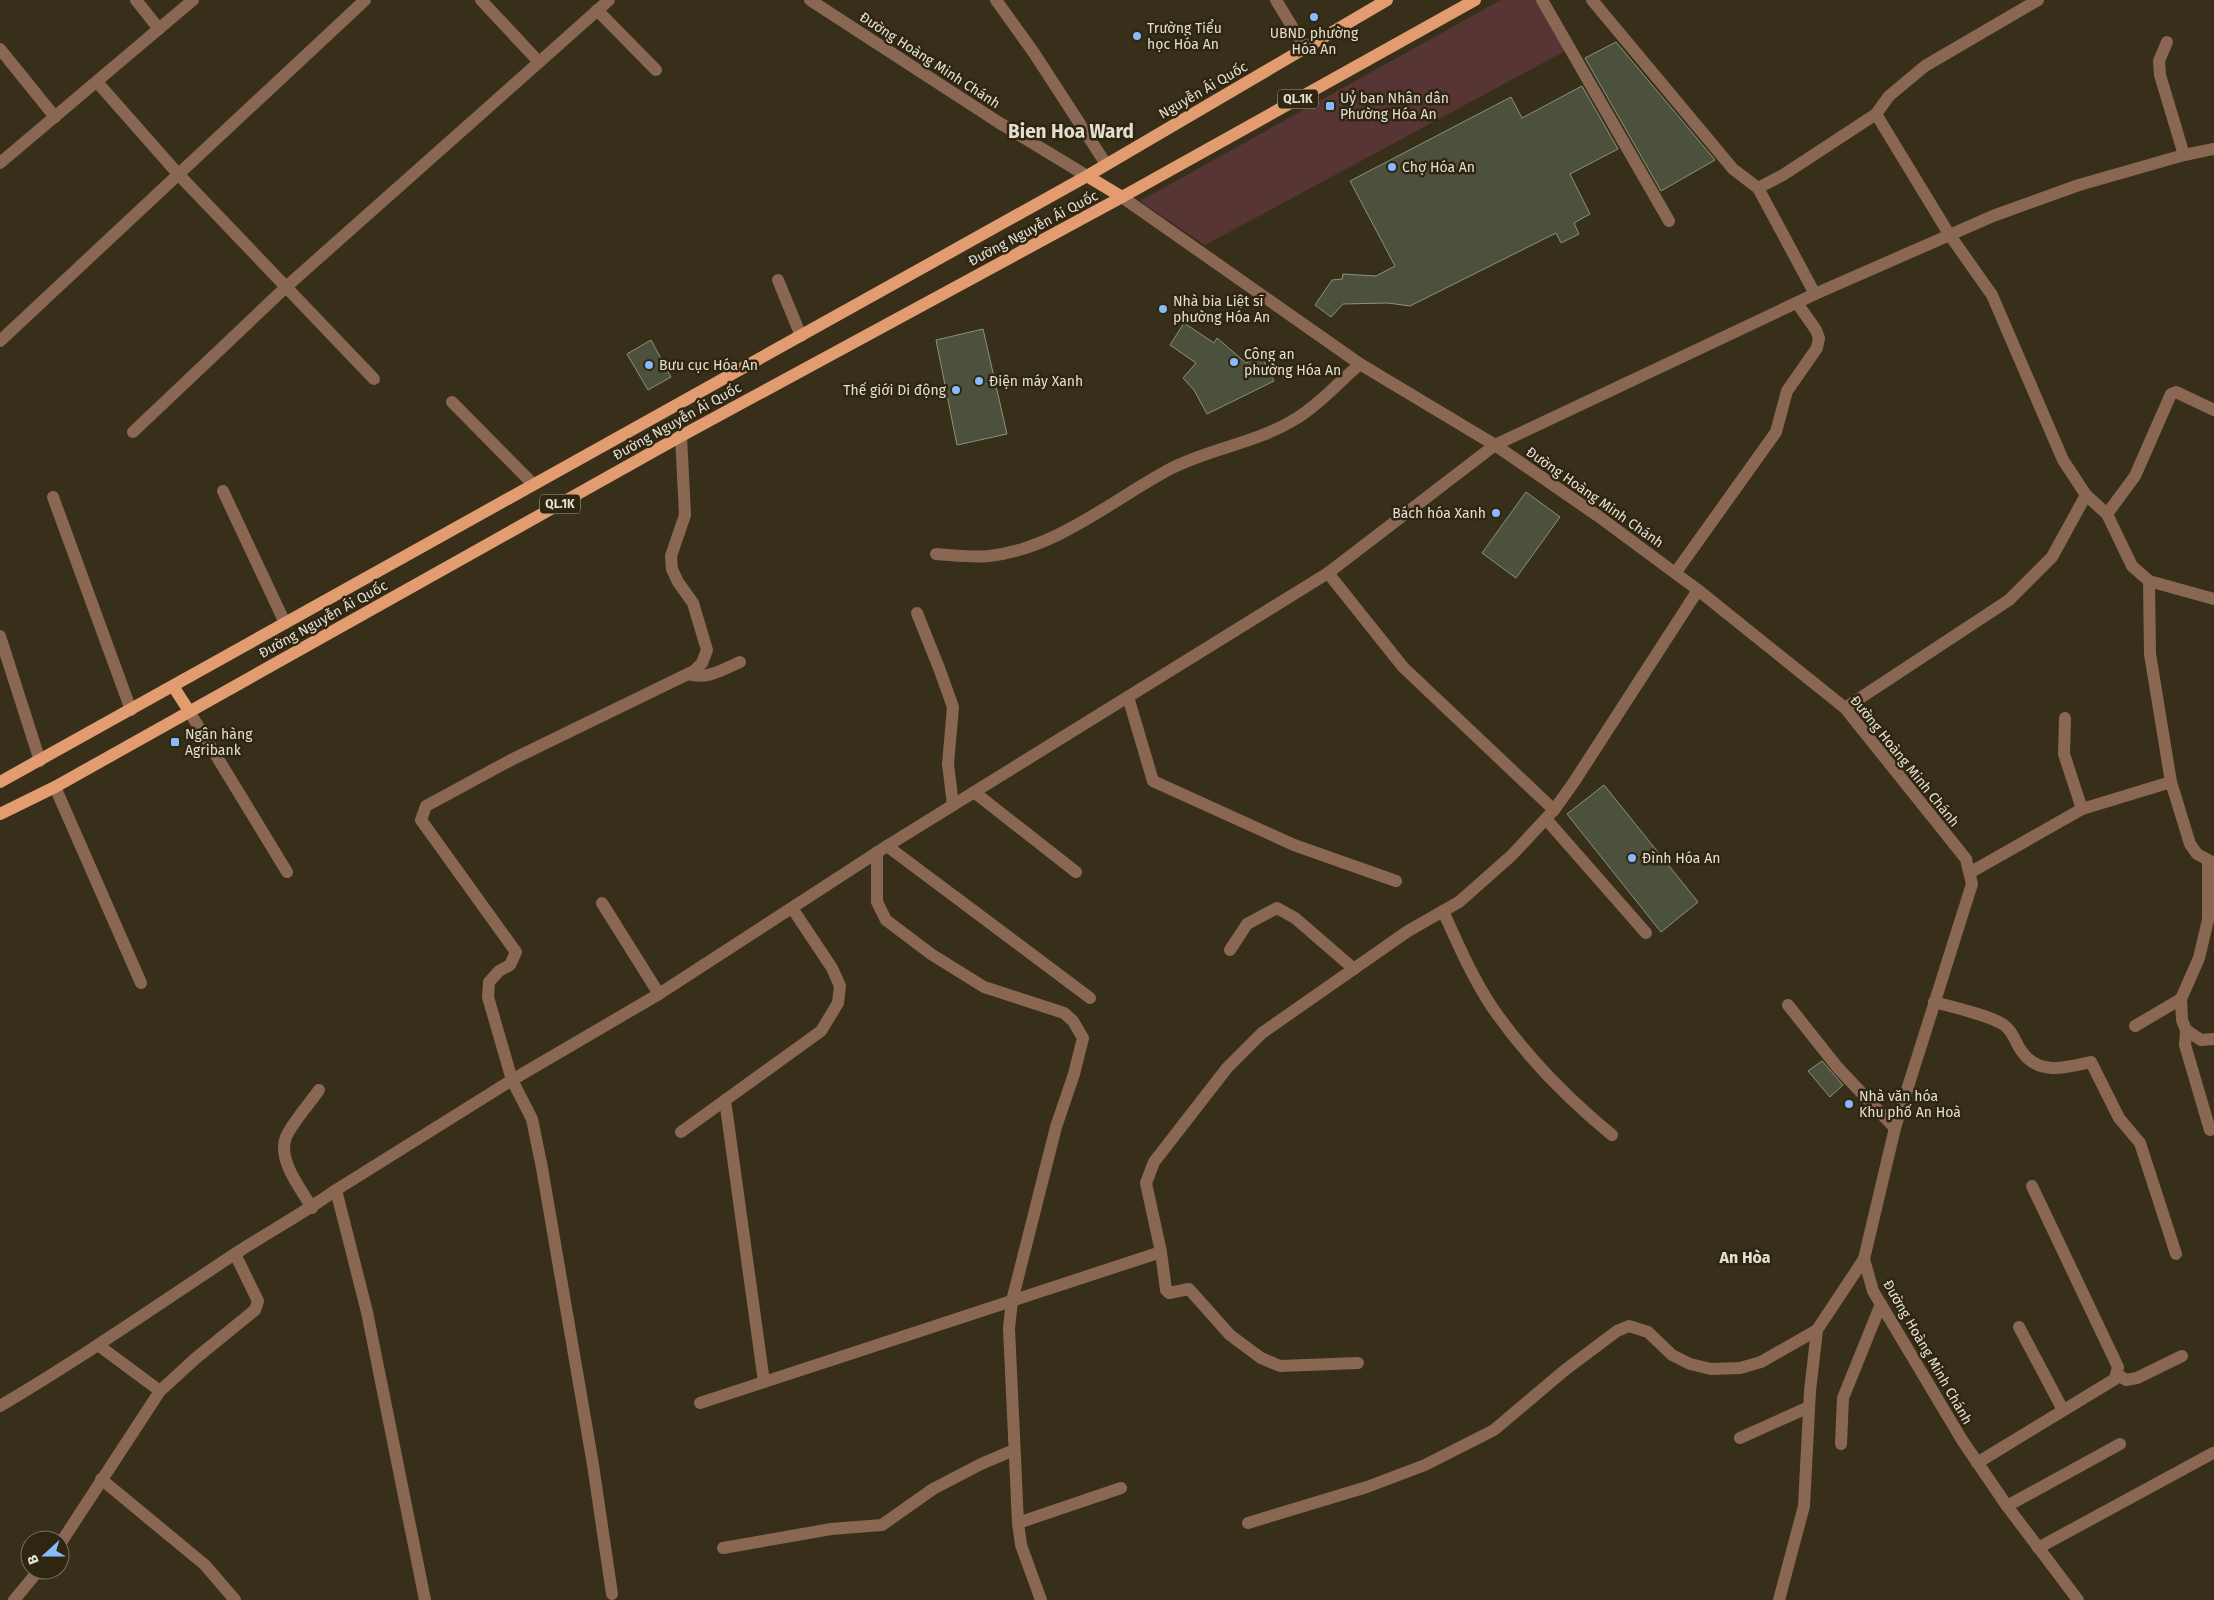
<svg xmlns="http://www.w3.org/2000/svg" width="2214" height="1600" font-family="'Fira Sans',sans-serif">
<style>
.green{fill:#573535}
.building{fill:#4b513c;stroke:#8b927a}
.lines{fill:none;stroke-linecap:round;stroke-linejoin:round}
.minor{stroke:#8a6752;stroke-width:12}
.major{stroke:#e39c6f;stroke-width:12}
.poi-dot{fill:#88bbfc;stroke:#2e2611;stroke-width:2}
.labels{text-anchor:middle;stroke-width:5;stroke-linejoin:round;paint-order:stroke}
.shield{fill:#2e2611;stroke:#aea899;stroke-width:1}
.shield-label{font-size:12px;font-weight:bold;fill:#e5dfd3}
.poi-label{font-size:14px;fill:#e5dfd3;stroke:#2e2611;text-anchor:start}
.street-label{font-size:14px;fill:#e5dfd3;stroke:#2e2611}
.quarter-label{font-size:16px;font-weight:bold;fill:#e5dfd3;stroke:#2e2611}
.district-label{font-size:19px;font-weight:bold;fill:#e5dfd3;stroke:#2e2611}
</style>
<rect width="100%" height="100%" fill="#382f1b"/>
<!-- green -->
<path class="green" d="M1501 0H1536L1565 51 1205 245 1140 201Z"/>
<!-- building -->
<g class="building">
<path d="M1616 42 1715 160 1661 191 1585 58Z"/>
<path d="M1582 86 1618 149 1570 174 1590 214 1574 223 1579 234 1561 243 1556 233 1410 306 1388 303 1343 304 1331 317 1315 305 1332 280 1342 279 1343 274 1376 276 1395 266 1350 181 1511 97 1522 118Z"/>
<path d="M1184 323 1214 343 1217 338 1246 363 1261 355 1274 381 1207 414 1194 390 1183 378 1196 363 1170 345Z"/>
<path d="M983 329 1007 434 957 445 936 340Z"/>
<path d="M651 340 671 377 648 390 627 354Z"/>
<path d="M1526 492 1560 517 1516 578 1482 553Z"/>
<path d="M1604 785 1698 902 1661 932 1567 814Z"/>
<path d="M1822 1061 1843 1085 1830 1097 1808 1071Z"/>
</g>
<g class="lines">
<!-- minor -->
<g class="minor">
<path d="M136 0 159 29"/>
<path d="M481 0 539 62"/>
<path d="M810 0 998 122 1087 176"/>
<path d="M996 0 1034 53 1106 164"/>
<path d="M1276 0 1305 48"/>
<path d="M1542 0 1669 221"/>
<path d="M1592 0 1733 169 1758 188 1815 294"/>
<path d="M597 10 656 70"/>
<path d="M2167 42 2159 61 2160 75 2184 155"/>
<path d="M0 49 55 117"/>
<path d="M97 82 179 175 374 379"/>
<path d="M1876 114 1949 234 1992 295 2063 460 2086 495 2107 514 2132 566 2149 581 2150 654 2171 782 2190 844 2197 854 2214 863"/>
<path d="M0 163 193 0"/>
<path d="M1758 188 1783 175 1876 114 1889 96 1925 66 2038 0"/>
<path d="M1122 197 1360 364 1495 445 1598 516 1698 590 1845 708 1966 859 1972 884 1895 1128 1864 1259 1873 1291 1962 1440 2007 1506 2078 1600"/>
<path d="M778 280 801 336"/>
<path d="M0 341 365 0"/>
<path d="M452 402 533 484"/>
<path d="M133 432 286 287 609 0"/>
<path d="M223 491 285 623"/>
<path d="M53 497 131 710"/>
<path d="M2107 514 2135 476 2171 394 2176 392 2214 410"/>
<path d="M936 554C953 555 972 558 989 556 1056 549 1112 500 1170 469 1210 448 1258 443 1297 418 1320 404 1340 381 1360 364"/>
<path d="M1676 572 1776 432 1787 391 1817 348 1819 338 1816 330 1797 303"/>
<path d="M1328 573 1403 667 1554 810"/>
<path d="M2149 581 2214 599"/>
<path d="M917 613 939 668 953 707 948 764 953 805"/>
<path d="M0 636 40 761"/>
<path d="M688 674C707 680 722 670 740 662"/>
<path d="M1128 697 1153 781 1294 845 1396 881"/>
<path d="M1845 708 2009 600 2052 557 2086 495"/>
<path d="M189 711 287 872"/>
<path d="M2065 718 2064 754 2082 809"/>
<path d="M55 787 141 983"/>
<path d="M974 792 1076 872"/>
<path d="M1546 819 1646 933"/>
<path d="M887 846 1090 998"/>
<path d="M877 852V902L886 920 931 954 984 987 1064 1013 1073 1021 1083 1038 1074 1074 1056 1127 1012 1301 1009 1328 1018 1523 1021 1545 1041 1600"/>
<path d="M2208 861V920L2199 958 2181 999 2182 1020 2186 1030 2201 1040 2214 1039"/>
<path d="M1971 872 2082 809 2171 782"/>
<path d="M602 903 659 994"/>
<path d="M1443 911C1458 944 1472 977 1492 1007 1525 1055 1567 1098 1612 1135"/>
<path d="M1230 950 1247 924 1277 908 1295 918 1354 969"/>
<path d="M1934 1002C1952 1007 1989 1015 2004 1025 2015 1033 2015 1044 2023 1053 2040 1076 2068 1067 2091 1062L2119 1118 2140 1143 2176 1254"/>
<path d="M1788 1005 1838 1068 1895 1128"/>
<path d="M2135 1026 2181 999"/>
<path d="M2186 1030 2185 1045 2210 1130"/>
<path d="M725 1100 764 1382"/>
<path d="M681 1132 821 1031 838 1003 840 986 832 968 792 908"/>
<path d="M336 1190 367 1312 425 1600"/>
<path d="M312 1208C301 1189 277 1160 286 1137 292 1123 310 1103 319 1090"/>
<path d="M2019 1327 2063 1410"/>
<path d="M98 1345 160 1391"/>
<path d="M1358 1363 1280 1366 1261 1358 1230 1335 1189 1289 1169 1293 1166 1290 1161 1252 1146 1183 1154 1162 1227 1068 1262 1033 1408 931 1459 902 1511 856 1554 810 1574 782 1698 590"/>
<path d="M2117 1374 2126 1380 2137 1378 2182 1356"/>
<path d="M700 1403 1161 1252"/>
<path d="M0 1406C78 1360 152 1309 227 1259 263 1235 301 1215 336 1190L512 1080 659 994 887 846 1328 573 1495 445 1815 294 1993 216 2079 185 2184 155 2214 149"/>
<path d="M1740 1438 1809 1407"/>
<path d="M1841 1444 1843 1398 1881 1304"/>
<path d="M1977 1463 2115 1379 2118 1367 2032 1186"/>
<path d="M101 1479 205 1565 235 1600"/>
<path d="M2007 1506 2120 1444"/>
<path d="M1018 1523 1121 1488"/>
<path d="M1248 1523 1367 1487 1425 1465 1494 1430 1565 1370 1617 1331 1629 1326 1648 1332 1672 1355 1690 1364 1711 1369 1740 1368 1761 1362 1817 1330"/>
<path d="M60 1544 160 1391 196 1358 255 1310 258 1301 235 1254"/>
<path d="M723 1548 831 1529 882 1525 933 1489 981 1464 1014 1450"/>
<path d="M2038 1548 2213 1453"/>
<path d="M612 1594 593 1465 542 1168 532 1119 512 1080 488 997 489 982 499 971 510 965 516 952 421 820 426 806 511 760 694 671 702 663 707 650 693 603 678 582 672 569 671 556 685 515 681 436"/>
<path d="M14 1600 39 1570"/>
<path d="M1779 1600 1804 1506 1810 1391 1817 1330 1864 1259"/>
</g>
<!-- major -->
<g class="major">
<path d="M1087 176 1122 197"/>
<path d="M173 686 189 711"/>
<path d="M0 782 1087 176 1387 0"/>
<path d="M0 814 55 787 681 436 1122 197 1475 0"/>
</g>
</g>
<!-- markers -->
<g class="poi-dot">
<circle cx="1314" cy="17" r="5"/>
<circle cx="1137" cy="36" r="5"/>
<rect x="1325" y="101" width="10" height="10" rx="2.5"/>
<circle cx="1392" cy="167" r="5"/>
<circle cx="1163" cy="309" r="5"/>
<circle cx="1234" cy="362" r="5"/>
<circle cx="649" cy="365" r="5"/>
<circle cx="979" cy="381" r="5"/>
<circle cx="956" cy="390" r="5"/>
<circle cx="1496" cy="513" r="5"/>
<rect x="170" y="737" width="10" height="10" rx="2.5"/>
<circle cx="1632" cy="858" r="5"/>
<circle cx="1849" cy="1104" r="5"/>
</g>
<g class="labels">
<!-- shield labels -->
<g class="shield">
<rect x="1278" y="89.5" width="40" height="19" rx="4"/>
<rect x="540" y="494.5" width="40" height="19" rx="4"/>
</g>
<g class="shield-label">
<text x="1298" y="103">QL.1K</text>
<text x="560" y="508">QL.1K</text>
</g>
<!-- poi labels -->
<g class="poi-label">
<text x="1147" y="33">Trường Tiểu<tspan x="1147" dy="16">học Hóa An</tspan></text>
<text x="1314" y="38" text-anchor="middle">UBND phường<tspan x="1314" dy="16">Hóa An</tspan></text>
<text x="1340" y="103">Uỷ ban Nhân dân<tspan x="1340" dy="16">Phường Hóa An</tspan></text>
<text x="1402" y="172">Chợ Hóa An</text>
<text x="1173" y="306">Nhà bia Liệt sĩ<tspan x="1173" dy="16">phường Hóa An</tspan></text>
<text x="1244" y="359">Công an<tspan x="1244" dy="16">phường Hóa An</tspan></text>
<text x="659" y="370">Bưu cục Hóa An</text>
<text x="989" y="386">Điện máy Xanh</text>
<text x="946" y="395" text-anchor="end">Thế giới Di động</text>
<text x="1486" y="518" text-anchor="end">Bách hóa Xanh</text>
<text x="185" y="739">Ngân hàng<tspan x="185" dy="16">Agribank</tspan></text>
<text x="1642" y="863">Đình Hóa An</text>
<text x="1859" y="1101">Nhà văn hóa<tspan x="1859" dy="16">Khu phố An Hoà</tspan></text>
</g>
<!-- street labels -->
<g class="street-label">
<text transform="translate(930 60) rotate(33)" y="5">Đường Hoàng Minh Chánh</text>
<text transform="translate(1203 90) rotate(-30)" y="5">Nguyễn Ái Quốc</text>
<text transform="translate(1033 228) rotate(-28)" y="5">Đường Nguyễn Ái Quốc</text>
<text transform="translate(677 421) rotate(-29)" y="5">Đường Nguyễn Ái Quốc</text>
<text transform="translate(1595 497) rotate(35)" y="5">Đường Hoàng Minh Chánh</text>
<text transform="translate(323 619) rotate(-29)" y="5">Đường Nguyễn Ái Quốc</text>
<text transform="translate(1905 761) rotate(51)" y="5">Đường Hoàng Minh Chánh</text>
<text transform="translate(1928 1352) rotate(60)" y="5">Đường Hoàng Minh Chánh</text>
</g>
<!-- quarter labels -->
<g class="quarter-label">
<text x="1745" y="1263">An Hòa</text>
</g>
<!-- district labels -->
<g class="district-label">
<text x="1071" y="138">Bien Hoa Ward</text>
</g>
</g>
<!-- north arrow -->
<g transform="translate(45 1555) rotate(249)"><circle r="24" fill="#2e2611" stroke="#77705f"/>
<path d="M0-4L9 19L0 12L-9 19Z" fill="#88bbfc"/>
<text y="-8" font-size="14" font-weight="bold" text-anchor="middle" fill="#e5dfd3">B</text>
</g>
</svg>
